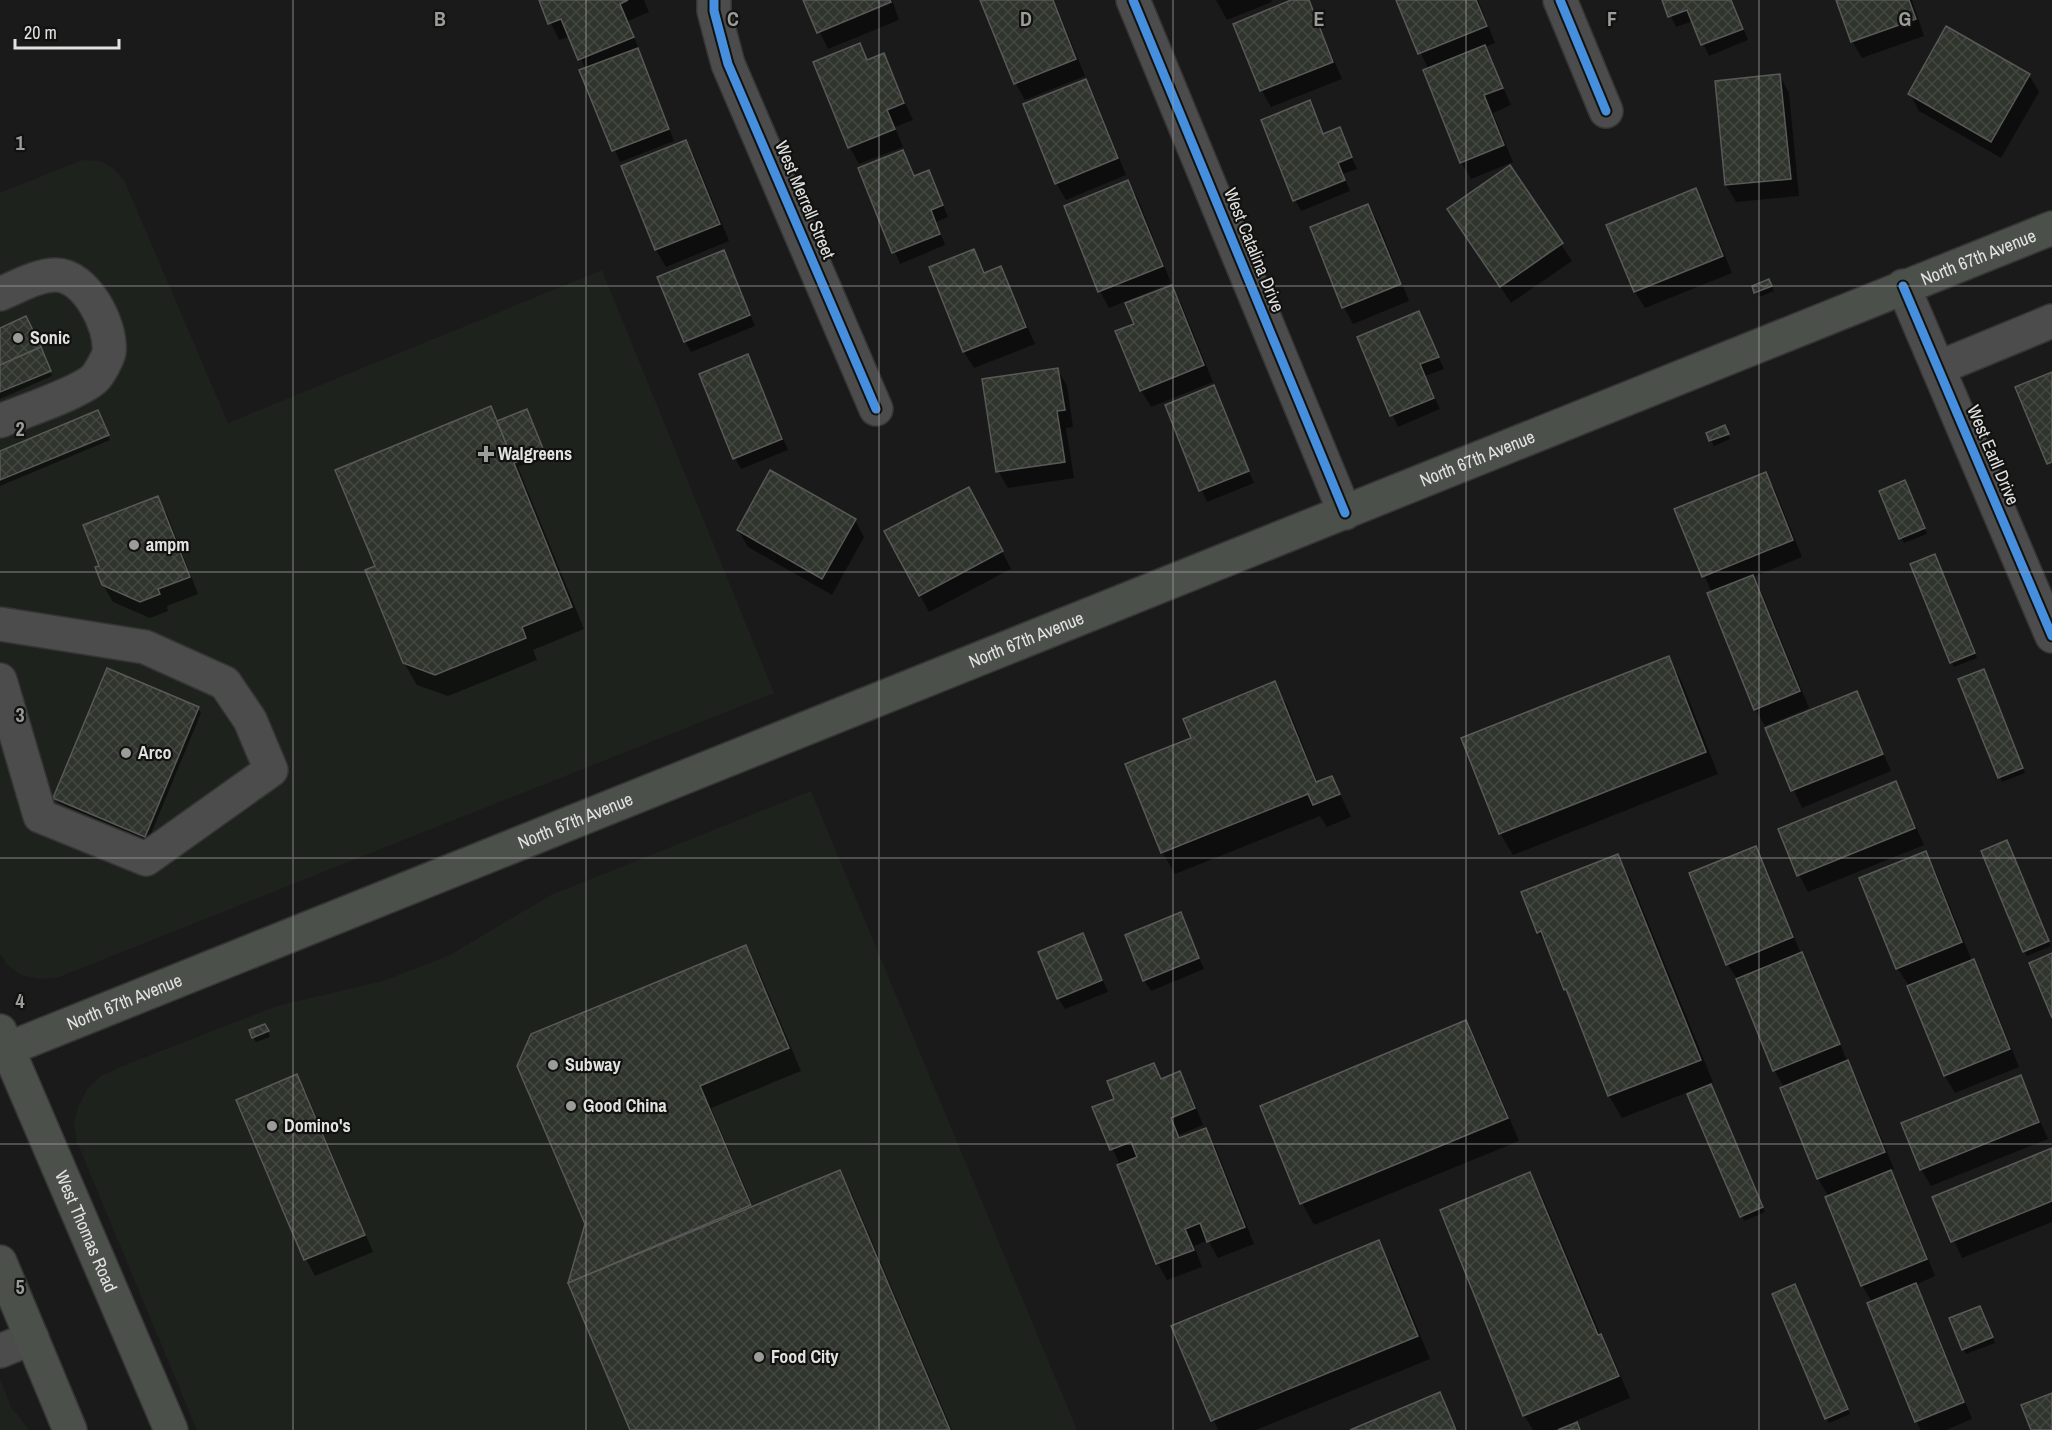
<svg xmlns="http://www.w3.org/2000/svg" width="2052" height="1430" font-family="'Archivo Narrow',sans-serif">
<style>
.built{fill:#1e221d}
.shadow{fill:#0007}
.building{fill:url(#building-cross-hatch);stroke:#585958;stroke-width:1.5}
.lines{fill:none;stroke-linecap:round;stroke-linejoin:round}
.minor-casing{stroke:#343534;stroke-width:36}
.major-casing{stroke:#343534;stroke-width:36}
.minor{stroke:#4c4c4c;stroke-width:33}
.major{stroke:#4b504a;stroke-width:33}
.cycleway-casing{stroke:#111210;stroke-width:13}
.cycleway{stroke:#468fdf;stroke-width:9}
.grid{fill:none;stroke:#9c9d9b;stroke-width:1.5;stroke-opacity:0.55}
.poi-dot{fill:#9c9d9b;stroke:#111210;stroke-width:2}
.labels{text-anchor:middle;stroke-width:4.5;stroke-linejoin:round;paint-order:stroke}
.street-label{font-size:18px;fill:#e2e3e1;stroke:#111210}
.poi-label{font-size:18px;font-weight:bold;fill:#e2e3e1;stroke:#111210;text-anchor:start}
.grid-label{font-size:20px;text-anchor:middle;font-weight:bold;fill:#9c9d9b;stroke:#111210;stroke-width:4.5;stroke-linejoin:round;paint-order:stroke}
</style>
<defs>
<pattern id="building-cross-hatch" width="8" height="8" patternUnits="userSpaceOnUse" patternTransform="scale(1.5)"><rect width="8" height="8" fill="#2f342d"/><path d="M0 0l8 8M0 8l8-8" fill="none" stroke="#434841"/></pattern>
</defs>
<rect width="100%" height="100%" fill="#1a1a1a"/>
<!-- built -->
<g class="built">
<path d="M82 160 100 161 113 168 124 180 228 423 602 270 774 693 59 977 41 979 21 975 7 965 0 953V193Z"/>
<path d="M811 791 1077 1430H197L77 1142 74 1124 78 1107 88 1088 101 1076 130 1063 277 1006 383 981 450 955 551 895Z"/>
<path d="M0 1379 11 1407 29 1430H0Z"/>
</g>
<!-- shadow -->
<g class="shadow">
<path d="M540 0H644L649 12 628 21 674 141 620 162 581 71 586 70 570 36 559 40Z"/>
<path d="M804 0H892L899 20 828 49Z"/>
<path d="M1054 0 1085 76 1025 100 1016 84 982 1Z"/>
<path d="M1216 0H1271L1272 2 1227 20Z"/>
<path d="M1295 0H1308L1342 79 1271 107 1262 91 1235 24Z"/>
<path d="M1398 0H1478L1495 43 1485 47 1511 105 1493 113 1513 162 1471 179 1461 162 1428 69Z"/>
<path d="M1663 0H1732L1748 40 1709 56 1693 21 1676 27Z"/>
<path d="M1837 0H1912L1924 36 1862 58 1852 41Z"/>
<path d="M1947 28 2029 75 2039 92 2001 158 1919 111 1910 94Z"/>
<path d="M859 45 868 61 883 55 913 120 895 127 903 147 859 164 850 148 815 63Z"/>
<path d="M1780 76 1789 93 1799 196 1736 202 1726 185Z"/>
<path d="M1085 81 1095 98 1126 175 1066 200 1056 183Z"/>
<path d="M1309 102 1324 135 1339 129 1357 169 1343 174 1350 191 1301 211 1295 200Z"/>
<path d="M686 142 695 158 729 241 666 267 656 250 623 167Z"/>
<path d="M902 152 915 178 929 172 948 217 936 222 945 245 900 264 860 169Z"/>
<path d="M1509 167 1572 261 1511 303 1449 210Z"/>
<path d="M1128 182 1138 199 1171 283 1109 308 1100 291 1066 207Z"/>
<path d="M1695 190 1705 207 1732 273 1645 308 1635 292 1608 226Z"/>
<path d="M1368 206 1378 222 1409 301 1353 324 1344 307 1312 228Z"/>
<path d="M973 250 986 274 1001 267 1035 344 974 368 964 352 930 268Z"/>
<path d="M724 252 755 326 691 352 685 341Z"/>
<path d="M1772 286 1774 291 1759 297 1754 287Z"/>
<path d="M1171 287 1181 303 1213 382 1151 407 1141 390Z"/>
<path d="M1419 313 1444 369 1425 376 1440 409 1398 427 1359 338Z"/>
<path d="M0 329 45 359 52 376 0 399Z"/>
<path d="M747 356 788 450 741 469 735 458Z"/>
<path d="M1057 369 1067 386 1073 427 1066 428 1074 478 1008 488 998 471Z"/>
<path d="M1213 387 1254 483 1207 502 1166 406Z"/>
<path d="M490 408 498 422 530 416 545 456 518 467 584 629 533 650 537 660 448 696 417 685 404 663 377 566Z"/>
<path d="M100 417 110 440 0 486V453Z"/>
<path d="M1727 432 1730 439 1714 446 1708 434Z"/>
<path d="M1765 474 1775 490 1802 557 1753 577 1762 593 1809 708 1765 726 1755 709 1712 593 1676 510Z"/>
<path d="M1907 487 1927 534 1904 543 1880 492Z"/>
<path d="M157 497 167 514 198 594 167 606 168 611 150 618 113 602 103 585 101 566Z"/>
<path d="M978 505 1011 569 929 612 920 595Z"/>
<path d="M855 520 864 537 832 595 748 547 738 530Z"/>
<path d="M1937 561 1977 658 1954 667 1951 662Z"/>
<path d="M1668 658 1681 680 1718 774 1513 855 1500 833Z"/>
<path d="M1986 676 2025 773 2002 782 2000 777Z"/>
<path d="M1274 683 1287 705 1318 783 1332 777 1351 817 1327 827 1320 816 1175 874 1162 852 1193 739Z"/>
<path d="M1857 692 1891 771 1802 808 1767 729Z"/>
<path d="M198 708 201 713 148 841 58 803 55 798Z"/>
<path d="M1896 783 1924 845 1808 892 1799 875Z"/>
<path d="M2009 847 2051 946 2027 956 2024 951Z"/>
<path d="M1755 848 1765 865 1801 954 1811 970 1847 1061 1857 1079 1894 1169 1889 1171 1900 1189 1935 1276 1915 1285 1925 1302 1972 1419 1946 1430H1921L1916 1421 1872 1302 1862 1285 1829 1197 1818 1179 1782 1089 1784 1087 1774 1070 1738 980 1727 964Z"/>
<path d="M1925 853 1935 870 1972 961 1983 978 2019 1067 1955 1093 1945 1076 1908 984 1897 968Z"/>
<path d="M1617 856 1630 878 1713 1082 1709 1084 1765 1212 1744 1221 1701 1087 1622 1118 1609 1096 1552 954 1538 932Z"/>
<path d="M1180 914 1204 969 1151 991 1144 980Z"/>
<path d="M1083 935 1108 992 1065 1009 1058 998Z"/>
<path d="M745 947 758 969 801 1071 711 1108 753 1206 840 1172 852 1194 952 1430H631L570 1283 587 1224Z"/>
<path d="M1466 1022 1478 1044 1519 1141 1314 1225 1302 1203 1262 1107Z"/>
<path d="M268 1031 270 1037 256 1042 253 1037Z"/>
<path d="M1154 1064 1162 1080 1179 1073 1189 1090 1203 1125 1179 1135 1181 1139 1205 1129 1215 1146 1254 1244 1218 1258 1208 1240 1194 1246 1202 1267 1167 1280 1158 1264 1120 1165 1094 1108 1116 1099Z"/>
<path d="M296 1076 306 1092 373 1252 315 1276 306 1259 238 1100Z"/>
<path d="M2020 1076 2048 1139 1931 1186 1921 1169Z"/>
<path d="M2052 1150V1222L1962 1258 1934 1197Z"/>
<path d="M1529 1174 1542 1196 1601 1336 1613 1358 1630 1398 1575 1421 1579 1430H1562L1570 1426 1569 1424 1554 1430H1533L1524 1415Z"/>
<path d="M1378 1242 1391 1264 1430 1359 1256 1430H1218L1173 1327Z"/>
<path d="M1797 1291 1850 1414 1829 1423 1826 1418Z"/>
<path d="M1983 1313 1995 1343 1966 1354 1963 1349Z"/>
<path d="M1439 1394 1458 1430H1355Z"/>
</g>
<!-- building -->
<g class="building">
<path d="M539 0H628L620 4 634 37 578 60 561 19 548 24Z"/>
<path d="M803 0H890L891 2 817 33Z"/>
<path d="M980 0H1053L1076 59 1014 84Z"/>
<path d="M1291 0H1309L1333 62 1260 91 1233 24Z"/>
<path d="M1396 0H1476L1487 26 1418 54Z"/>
<path d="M1662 0H1731L1743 29 1701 45 1687 10 1668 17Z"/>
<path d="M1836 0H1909L1916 19 1851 42Z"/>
<path d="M1946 26 2030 74 1991 142 1908 94Z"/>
<path d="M860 43 867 60 884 53 904 103 887 110 895 129 848 148 813 62Z"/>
<path d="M1485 45 1503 88 1484 95 1504 145 1460 163 1423 70Z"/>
<path d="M638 48 669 129 612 151 579 70Z"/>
<path d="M1780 74 1791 179 1725 185 1715 81Z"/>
<path d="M1086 79 1118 158 1055 184 1023 104Z"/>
<path d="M1310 100 1323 134 1340 127 1352 157 1338 163 1345 180 1293 201 1261 120Z"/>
<path d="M686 140 720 224 655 250 621 166Z"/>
<path d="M903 150 914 176 929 170 943 205 931 210 940 234 892 253 858 168Z"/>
<path d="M1510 165 1563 243 1500 287 1447 209Z"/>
<path d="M1128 180 1163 266 1098 292 1064 206Z"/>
<path d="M1696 188 1723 256 1634 292 1606 225Z"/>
<path d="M1368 204 1401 284 1342 308 1310 227Z"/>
<path d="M974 249 984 273 1001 266 1026 327 963 352 929 267Z"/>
<path d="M724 250 750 315 684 342 657 277Z"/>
<path d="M1769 279 1772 286 1754 293 1752 286Z"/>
<path d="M1172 285 1204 365 1140 391 1115 331 1134 324 1125 303Z"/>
<path d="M1419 311 1439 357 1420 364 1434 398 1390 416 1357 337Z"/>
<path d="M26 316 41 347 0 365V328Z"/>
<path d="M41 347 51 371 0 392V365Z"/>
<path d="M748 354 782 439 733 459 699 374Z"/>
<path d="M1058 368 1065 410 1057 411 1065 462 996 472 982 379Z"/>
<path d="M2052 372V462L2047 464 2015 387Z"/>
<path d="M1214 385 1249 471 1199 491 1165 405Z"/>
<path d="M491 406 572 607 522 627 526 638 435 675 403 663 365 570 375 566 335 470Z"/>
<path d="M527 409 544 451 514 463 497 421Z"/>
<path d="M98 410 109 435 0 480V451Z"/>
<path d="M1725 425 1729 434 1709 441 1706 433Z"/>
<path d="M770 470 856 519 822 579 737 530Z"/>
<path d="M1766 472 1793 540 1702 577 1674 509Z"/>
<path d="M1905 480 1925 528 1899 539 1879 491Z"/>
<path d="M969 487 1003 551 919 596 884 531Z"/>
<path d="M158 496 190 577 158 589 160 594 140 602 102 585 95 567 99 566 83 525Z"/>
<path d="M1935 554 1975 653 1950 663 1910 564Z"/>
<path d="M1753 575 1800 691 1754 710 1707 593Z"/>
<path d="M1669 656 1706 752 1499 834 1461 738Z"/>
<path d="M107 668 199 707 145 837 53 798Z"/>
<path d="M1984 669 2023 768 1998 778 1958 679Z"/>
<path d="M1275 681 1316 782 1332 776 1340 794 1313 805 1308 794 1161 853 1125 764 1191 738 1183 719Z"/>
<path d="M1857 691 1883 754 1791 791 1765 728Z"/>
<path d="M1896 781 1915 828 1797 876 1778 829Z"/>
<path d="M2007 840 2049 941 2023 952 1981 851Z"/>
<path d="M1756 846 1793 937 1726 965 1689 873Z"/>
<path d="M1926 851 1962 942 1896 969 1859 878Z"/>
<path d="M1618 854 1701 1060 1608 1096 1566 989 1564 990 1541 931 1537 933 1521 892Z"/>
<path d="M1181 912 1199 958 1143 981 1125 935Z"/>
<path d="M1083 933 1102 980 1057 999 1038 952Z"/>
<path d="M746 945 789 1048 700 1086 751 1205 568 1283 585 1224 517 1066 531 1034Z"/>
<path d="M1802 952 1840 1044 1773 1071 1736 979Z"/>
<path d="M2052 953V1018L2029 963Z"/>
<path d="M1974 959 2010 1049 1944 1076 1907 986Z"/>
<path d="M1466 1020 1508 1118 1300 1204 1260 1106Z"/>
<path d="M265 1024 269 1031 252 1038 249 1030Z"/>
<path d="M1848 1060 1885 1152 1817 1179 1780 1088Z"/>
<path d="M1154 1063 1161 1079 1180 1071 1195 1108 1171 1118 1179 1138 1206 1128 1245 1227 1207 1242 1200 1223 1185 1229 1194 1250 1156 1264 1117 1165 1137 1157 1131 1142 1110 1150 1092 1107 1114 1099 1107 1081Z"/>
<path d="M297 1074 365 1235 304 1260 236 1100Z"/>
<path d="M2021 1075 2039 1122 1920 1170 1901 1123Z"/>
<path d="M1711 1084 1763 1207 1740 1217 1687 1094Z"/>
<path d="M2052 1148V1201L1951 1242 1932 1197Z"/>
<path d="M840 1170 950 1430H630L568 1283Z"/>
<path d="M1891 1170 1927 1259 1861 1286 1825 1197Z"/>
<path d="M1530 1172 1598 1335 1601 1334 1619 1376 1523 1416 1440 1210Z"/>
<path d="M1379 1240 1418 1336 1211 1421 1171 1326Z"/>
<path d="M1916 1283 1964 1402 1915 1422 1867 1303Z"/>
<path d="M1795 1284 1848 1409 1825 1419 1772 1294Z"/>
<path d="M1980 1306 1993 1337 1962 1350 1949 1318Z"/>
<path d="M1440 1392 1456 1430H1350Z"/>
<path d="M2052 1393V1430H2031L2021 1405Z"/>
<path d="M1577 1422 1580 1430H1558Z"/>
</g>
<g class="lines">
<!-- minor casing -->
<g class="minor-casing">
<g id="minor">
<path d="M714 0V11L728 64 876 409"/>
<path d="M1133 0 1345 513"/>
<path d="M1560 0 1606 111"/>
<path d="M1903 286 2052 636"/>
<path d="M0 294C17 287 37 275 56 275 86 275 112 326 109 352 108 358 100 372 96 377 83 392 21 412 0 421"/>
<path d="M1938 368 2052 321"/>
<path d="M0 624 145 647 225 683 250 720 271 770 146 859 40 816 0 680"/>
<path d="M0 1351 32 1338"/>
</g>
</g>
<!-- major casing -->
<g class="major-casing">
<g id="major">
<path id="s1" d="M0 1031 171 1430"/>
<path id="s2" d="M0 1052 2052 228"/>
<path d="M0 1262 70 1430"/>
</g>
</g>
<!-- minor -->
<use href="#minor" class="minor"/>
<!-- major -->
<use href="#major" class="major"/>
<!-- cycleway casing -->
<g class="cycleway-casing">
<g id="cycleway">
<path d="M714 0V11L728 64 876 409"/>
<path d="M1133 0 1345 513"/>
<path d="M1560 0 1606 111"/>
<path d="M1903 286 2052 636"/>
</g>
</g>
<!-- cycleway -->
<use href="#cycleway" class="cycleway"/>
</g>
<!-- grid -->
<path class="grid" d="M293 0V1430M586 0V1430M879 0V1430M1173 0V1430M1466 0V1430M1759 0V1430M0 286H2052M0 572H2052M0 858H2052M0 1144H2052"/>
<!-- markers -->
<g class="poi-dot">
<circle cx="18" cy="338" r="6"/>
<path d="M483 445h6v6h6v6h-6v6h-6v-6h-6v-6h6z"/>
<circle cx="134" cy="545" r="6"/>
<circle cx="126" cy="753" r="6"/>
<circle cx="553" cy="1065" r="6"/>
<circle cx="571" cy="1106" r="6"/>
<circle cx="272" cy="1126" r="6"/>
<circle cx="759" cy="1357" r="6"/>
</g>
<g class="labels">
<!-- street labels -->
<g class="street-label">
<text transform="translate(805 200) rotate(67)" y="6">West Merrell Street</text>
<text transform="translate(1254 250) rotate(68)" y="6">West Catalina Drive</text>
<text dy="6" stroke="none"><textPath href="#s2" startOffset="2132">North 67th Avenue</textPath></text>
<text transform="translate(1993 455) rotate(67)" y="6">West Earll Drive</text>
<text dy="6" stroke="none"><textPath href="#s2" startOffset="1592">North 67th Avenue</textPath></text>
<text dy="6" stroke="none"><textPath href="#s2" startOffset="1106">North 67th Avenue</textPath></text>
<text dy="6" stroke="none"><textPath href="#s2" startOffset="620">North 67th Avenue</textPath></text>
<text dy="6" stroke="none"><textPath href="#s2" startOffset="134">North 67th Avenue</textPath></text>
<text dy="6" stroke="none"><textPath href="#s1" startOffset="218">West Thomas Road</textPath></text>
</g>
<!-- poi labels -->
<g class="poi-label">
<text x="30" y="344">Sonic</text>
<text x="498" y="460">Walgreens</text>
<text x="146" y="551">ampm</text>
<text x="138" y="759">Arco</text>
<text x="565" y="1071">Subway</text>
<text x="583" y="1112">Good China</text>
<text x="284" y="1132">Domino's</text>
<text x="771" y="1363">Food City</text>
</g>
</g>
<g class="grid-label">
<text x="440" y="26">B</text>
<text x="733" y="26">C</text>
<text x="1026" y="26">D</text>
<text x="1319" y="26">E</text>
<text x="1612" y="26">F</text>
<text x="1905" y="26">G</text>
<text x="20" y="150">1</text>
<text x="20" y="436">2</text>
<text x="20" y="722">3</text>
<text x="20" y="1008">4</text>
<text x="20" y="1294">5</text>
</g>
<!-- scale -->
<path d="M15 39v9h104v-9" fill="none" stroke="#e2e3e1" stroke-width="3"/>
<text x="24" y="39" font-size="18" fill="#e2e3e1" stroke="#111210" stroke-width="4.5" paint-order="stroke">20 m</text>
</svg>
